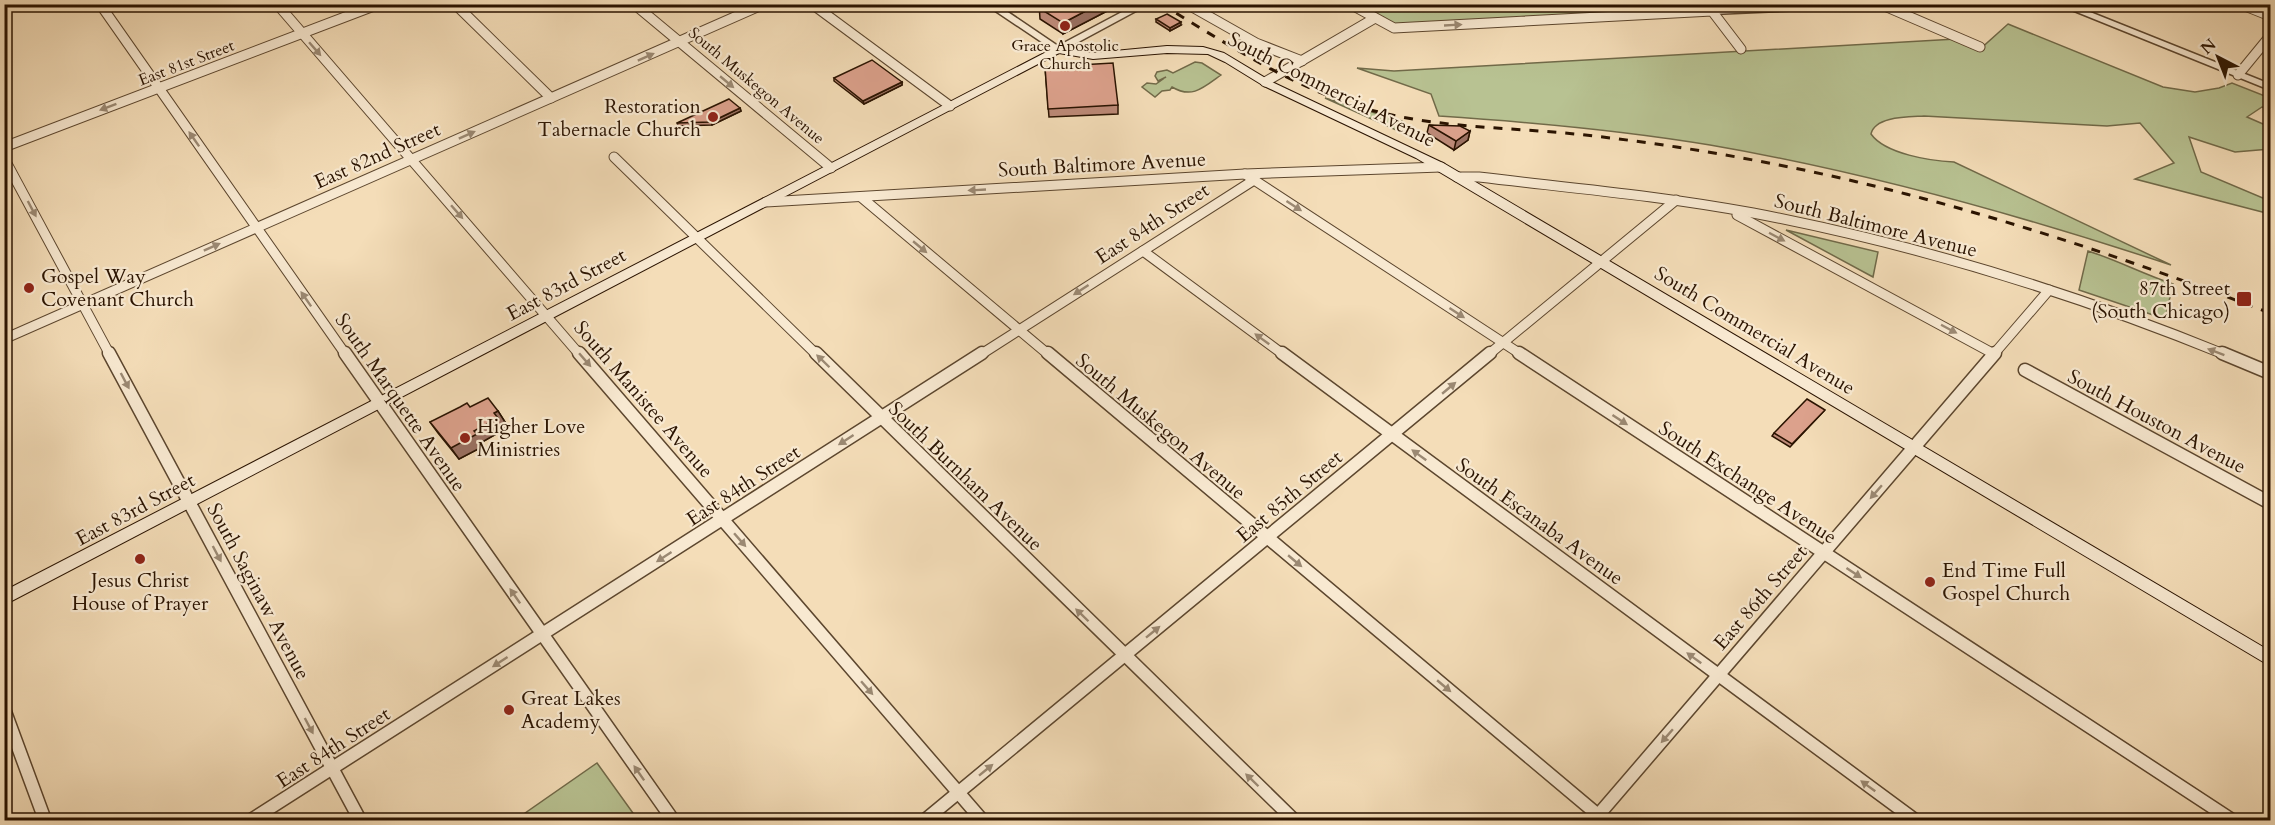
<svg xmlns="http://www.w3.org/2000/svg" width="2275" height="825" font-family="Cardo,serif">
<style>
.green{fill:#b8c292;stroke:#716a49;stroke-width:1.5}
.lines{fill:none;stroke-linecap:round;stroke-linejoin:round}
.minor-far1-casing{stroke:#5c462e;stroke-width:11}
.minor-casing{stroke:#5c462e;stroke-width:15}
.tertiary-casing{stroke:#5c462e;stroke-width:3}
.secondary-casing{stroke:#2a1300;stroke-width:2}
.minor-far1{stroke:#f8e9d1;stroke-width:9}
.minor{stroke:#f8e9d1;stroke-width:12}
.tertiary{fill:#f8e9d1;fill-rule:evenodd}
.secondary{fill:#f8e9d1;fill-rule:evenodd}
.rail{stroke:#2a1300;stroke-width:3;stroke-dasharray:9 9;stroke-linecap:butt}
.wall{fill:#bd8a78;stroke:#2a1300;stroke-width:1.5}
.shaded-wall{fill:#9a7162;stroke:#2a1300;stroke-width:1.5}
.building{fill:#dca18c;stroke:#2a1300;stroke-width:1.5}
.oneway{fill:#9b8973}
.poi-dot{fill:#8f2418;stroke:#f8e9d1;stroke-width:2}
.labels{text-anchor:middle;stroke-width:4.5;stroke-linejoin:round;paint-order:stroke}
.far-poi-label{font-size:16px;fill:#2a1300;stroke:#f8e9d1}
.far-street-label{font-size:16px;fill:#2a1300;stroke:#f8e9d1}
.street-label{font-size:20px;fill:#2a1300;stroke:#f8e9d1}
.poi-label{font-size:20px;fill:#2a1300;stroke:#f8e9d1;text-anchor:start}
</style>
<rect width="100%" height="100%" fill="#f4ddb8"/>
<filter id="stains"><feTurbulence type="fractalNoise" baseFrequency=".00333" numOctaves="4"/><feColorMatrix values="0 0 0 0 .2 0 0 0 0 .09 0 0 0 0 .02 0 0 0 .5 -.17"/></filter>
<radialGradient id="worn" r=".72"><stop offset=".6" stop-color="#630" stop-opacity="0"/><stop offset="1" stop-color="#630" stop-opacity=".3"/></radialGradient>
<!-- green -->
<g class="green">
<path d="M1691 4 1693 8 1397 25 1355 5Z"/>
<path d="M2008 24 2163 87 2195 92 2219 88 2232 83 2270 98V108L2262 107 2247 117 2270 127V149L2235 152 2189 137 2201 172 2270 201V214L2135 179 2174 163 2140 123 2107 126 1924 116C1909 117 1875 116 1871 134 1885 154 1931 161 1954 162L2171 265C2020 215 1867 172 1710 145 1620 130 1530 122 1439 116L1431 94 1357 68 1394 71 1956 39 1979 50Z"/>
<path d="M1195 62 1202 63 1221 75C1203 88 1192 99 1172 87L1170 90 1162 91 1155 97 1142 87 1147 83 1156 84 1166 77 1158 81 1155 76 1157 72 1167 70 1173 73Z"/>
<path d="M1325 98 1402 121 1399 129 1396 130Z"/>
<path d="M1786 230 1878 252 1873 277Z"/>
<path d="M2088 251C2117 260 2143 274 2173 284L2165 319 2079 290Z"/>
<path d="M597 763 638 820H519L518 818Z"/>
</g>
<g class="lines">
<!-- minor-far1 casing -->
<g class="minor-far1-casing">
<g id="minor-far1">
<path d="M100 4 346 355"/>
<path d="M277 4 580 355"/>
<path d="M455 4 551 98"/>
<path d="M634 4 831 168"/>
<path d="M812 4 950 106"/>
<path d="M1187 4 1256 43 1302 61"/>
<path d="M1350 4 1394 28 1712 11 1741 49"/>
<path d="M1880 4 1980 47"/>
<path d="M2240 4 2270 16"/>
<path d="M2238 75 2270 36"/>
<path d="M1265 82 1375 18"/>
<path d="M4 147 379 4"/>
<path d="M614 157 817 355"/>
<path d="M4 158 110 355"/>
<path d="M1245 174 1522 355"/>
<path d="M1457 177H1479C1571 188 1662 196 1753 213 1915 244 2074 293 2226 355"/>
<path d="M861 197 1049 355"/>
<path d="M766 202 1245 174 1441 167"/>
<path d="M1737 215 1994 354"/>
<path d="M1143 251 1284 355"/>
<path d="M4 339 764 4"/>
<path d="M980 355 1254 180"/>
<path d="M1488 355 1676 200"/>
<path d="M1993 355 2049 290"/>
</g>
</g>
<!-- minor casing -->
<g class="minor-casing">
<g id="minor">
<path d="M109 353 360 820"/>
<path d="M345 353 673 820"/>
<path d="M579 353 982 820"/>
<path d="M816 353 1294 820"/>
<path d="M1048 353 1604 820"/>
<path d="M1282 353 1915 820"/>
<path d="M1519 353 2232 820"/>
<path d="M2222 353 2270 373"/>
<path d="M2025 370 2270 503"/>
<path d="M4 709 45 820"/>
<path d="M251 820 982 353"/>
<path d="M925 820 1490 353"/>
<path d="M1594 820 1995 353"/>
</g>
</g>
<!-- tertiary casing -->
<g class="tertiary-casing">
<g id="tertiary">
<path d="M985 4H996L1058 46 1137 4H1149L1058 53Z"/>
<path d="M1699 4H1709L1714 8 1800 4H1875L1871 7 1712 14Z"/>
<path d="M2057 4H2070L2270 84V90Z"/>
</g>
</g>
<!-- secondary casing -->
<g class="secondary-casing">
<path id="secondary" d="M1167 46 1203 47 1224 53 1272 82 1445 164 2270 651V666L1416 158 1264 86 1225 62 1208 54 1167 53 1093 59 1059 53 4 605V591L1054 48 1093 53Z"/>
</g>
<!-- minor-far1 -->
<use href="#minor-far1" class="minor-far1"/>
<!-- minor -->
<use href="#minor" class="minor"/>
<!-- tertiary -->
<use href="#tertiary" class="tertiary"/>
<!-- secondary -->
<use href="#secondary" class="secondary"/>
<!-- rail -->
<path class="rail" d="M1161 4C1224 42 1287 84 1357 106 1425 127 1496 127 1565 133 1637 140 1708 151 1779 165 1947 198 2110 252 2270 313"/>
</g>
<!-- wall -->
<g class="wall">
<path d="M1039 4H1108L1109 10 1063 34 1040 19Z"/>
<path d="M1156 19 1181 25 1170 31 1156 22Z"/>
<path d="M1045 67 1118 105V114L1049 117Z"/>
<path d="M834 78 902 82V85L864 104 834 81Z"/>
<path d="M740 108 741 111 712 125 678 126 677 123Z"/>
<path d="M1429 125 1470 131 1468 140 1454 150 1427 133Z"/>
<path d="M470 407 498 411 505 422 501 424 505 429 482 442 484 446 459 459 438 433 430 422Z"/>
<path d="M1825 410 1790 447 1772 436 1774 433Z"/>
</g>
<!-- shaded-wall -->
<g class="shaded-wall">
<path d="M1099 4H1108L1109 10 1063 34V23Z"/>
<path d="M1181 22V25L1170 31V28Z"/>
<path d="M902 82V85L864 104 863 101Z"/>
<path d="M740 108 741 111 712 125 711 122Z"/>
<path d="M1470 131 1468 140 1454 150 1456 141Z"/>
<path d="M498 411 505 422 501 424 505 429 482 442 484 446 459 459 451 448 494 413Z"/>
</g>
<!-- building -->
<g class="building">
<path d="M1046 4H1099L1063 23 1039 8Z"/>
<path d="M1167 14 1181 22 1170 28 1156 19Z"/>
<path d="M872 60 902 82 863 101 834 78Z"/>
<path d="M1113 63 1118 105 1048 109 1045 67Z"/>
<path d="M729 99 740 108 711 122 677 123Z"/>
<path d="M1429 125 1460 126 1470 131 1456 141Z"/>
<path d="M488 398 498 411 494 413 498 418 474 431 477 434 451 448 430 422 460 407 467 403 470 407Z"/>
<path d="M1807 399 1825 410 1792 444 1774 433Z"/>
</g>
<!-- one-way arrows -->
<defs><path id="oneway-solid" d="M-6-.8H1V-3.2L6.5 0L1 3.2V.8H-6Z" transform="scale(1.5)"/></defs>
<g class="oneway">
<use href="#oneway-solid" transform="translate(1453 25) rotate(-3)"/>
<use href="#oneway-solid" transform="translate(315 49) rotate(49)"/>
<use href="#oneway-solid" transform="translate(646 57) rotate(-24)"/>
<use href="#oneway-solid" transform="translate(727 82) rotate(40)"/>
<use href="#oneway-solid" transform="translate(108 107) rotate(159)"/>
<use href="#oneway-solid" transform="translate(467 135) rotate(-24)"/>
<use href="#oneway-solid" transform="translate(194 139) rotate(-125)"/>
<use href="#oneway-solid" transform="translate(977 190) rotate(177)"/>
<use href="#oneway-solid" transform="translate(1294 206) rotate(33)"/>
<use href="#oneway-solid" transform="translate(32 209) rotate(62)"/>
<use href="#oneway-solid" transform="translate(457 212) rotate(49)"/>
<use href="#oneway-solid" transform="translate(1777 237) rotate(28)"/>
<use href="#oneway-solid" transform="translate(212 247) rotate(-24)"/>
<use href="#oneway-solid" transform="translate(920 247) rotate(40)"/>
<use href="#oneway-solid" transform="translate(1081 290) rotate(147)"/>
<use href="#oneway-solid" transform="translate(306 299) rotate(-125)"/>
<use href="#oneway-solid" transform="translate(1457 313) rotate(33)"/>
<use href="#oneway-solid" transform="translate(1949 329) rotate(28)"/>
<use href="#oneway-solid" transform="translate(1262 339) rotate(-144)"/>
<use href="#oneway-solid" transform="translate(2216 352) rotate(-159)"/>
<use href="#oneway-solid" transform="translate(585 360) rotate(49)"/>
<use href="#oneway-solid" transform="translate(823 361) rotate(-136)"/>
<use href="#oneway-solid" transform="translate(125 381) rotate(62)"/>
<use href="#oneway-solid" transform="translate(1449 388) rotate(-40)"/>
<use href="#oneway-solid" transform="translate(1620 420) rotate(33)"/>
<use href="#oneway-solid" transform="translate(846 440) rotate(147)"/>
<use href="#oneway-solid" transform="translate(1419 455) rotate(-144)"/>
<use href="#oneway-solid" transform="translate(1876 492) rotate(131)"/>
<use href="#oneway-solid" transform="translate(740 540) rotate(49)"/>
<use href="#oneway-solid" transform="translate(217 554) rotate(62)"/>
<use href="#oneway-solid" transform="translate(664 557) rotate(147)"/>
<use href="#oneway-solid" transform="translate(1295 561) rotate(40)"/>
<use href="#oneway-solid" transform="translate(1854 573) rotate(33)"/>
<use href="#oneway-solid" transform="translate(515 596) rotate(-125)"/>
<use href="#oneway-solid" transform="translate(1082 615) rotate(-136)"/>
<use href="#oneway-solid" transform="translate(1153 632) rotate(-39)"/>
<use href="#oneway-solid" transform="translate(1694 658) rotate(-144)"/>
<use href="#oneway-solid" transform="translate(500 662) rotate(147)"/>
<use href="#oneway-solid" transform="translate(1444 686) rotate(40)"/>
<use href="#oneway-solid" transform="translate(867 688) rotate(49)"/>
<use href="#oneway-solid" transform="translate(309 726) rotate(62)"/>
<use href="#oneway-solid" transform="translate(1667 736) rotate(131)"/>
<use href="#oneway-solid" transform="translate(986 770) rotate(-39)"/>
<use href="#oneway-solid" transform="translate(639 773) rotate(-125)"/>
<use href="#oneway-solid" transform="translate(1252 780) rotate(-136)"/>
<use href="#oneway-solid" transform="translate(1868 786) rotate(-144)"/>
</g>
<!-- markers -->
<g class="poi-dot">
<circle cx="1065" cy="26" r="6"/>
<circle cx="713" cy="117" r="6"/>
<circle cx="29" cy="288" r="6"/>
<rect x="2236" y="291" width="16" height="16" rx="3"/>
<circle cx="465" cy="438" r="6"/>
<circle cx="140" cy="559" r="6"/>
<circle cx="1930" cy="582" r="6"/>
<circle cx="509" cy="710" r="6"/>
</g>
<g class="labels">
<!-- far-poi labels -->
<g class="far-poi-label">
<text x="1065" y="51">Grace Apostolic<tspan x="1065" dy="18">Church</tspan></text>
</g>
<!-- far-street labels -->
<g class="far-street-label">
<text transform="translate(186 62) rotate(-21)" y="6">East 81st Street</text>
<text transform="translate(757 85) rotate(40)" y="6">South Muskegon Avenue</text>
</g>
<!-- street labels -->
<g class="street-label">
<text transform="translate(1332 89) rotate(27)" y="7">South Commercial Avenue</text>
<text transform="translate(377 155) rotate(-24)" y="7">East 82nd Street</text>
<text transform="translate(1102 164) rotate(-3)" y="7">South Baltimore Avenue</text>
<text transform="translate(1152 223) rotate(-33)" y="7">East 84th Street</text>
<text transform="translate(1876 225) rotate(14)" y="7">South Baltimore Avenue</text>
<text transform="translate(566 284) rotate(-28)" y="7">East 83rd Street</text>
<text transform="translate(1755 330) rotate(31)" y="7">South Commercial Avenue</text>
<text transform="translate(644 399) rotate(49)" y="7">South Manistee Avenue</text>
<text transform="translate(401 402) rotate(55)" y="7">South Marquette Avenue</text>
<text transform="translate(2157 421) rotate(28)" y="7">South Houston Avenue</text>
<text transform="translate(1161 426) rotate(40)" y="7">South Muskegon Avenue</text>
<text transform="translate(966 476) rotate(44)" y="7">South Burnham Avenue</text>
<text transform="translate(1748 482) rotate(33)" y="7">South Exchange Avenue</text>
<text transform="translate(743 485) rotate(-33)" y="7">East 84th Street</text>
<text transform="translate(1289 496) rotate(-40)" y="7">East 85th Street</text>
<text transform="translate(135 509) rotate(-28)" y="7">East 83rd Street</text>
<text transform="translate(1540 521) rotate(36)" y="7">South Escanaba Avenue</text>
<text transform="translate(259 591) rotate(62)" y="7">South Saginaw Avenue</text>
<text transform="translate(1760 597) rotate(-49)" y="7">East 86th Street</text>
<text transform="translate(333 747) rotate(-33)" y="7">East 84th Street</text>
</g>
<!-- poi labels -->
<g class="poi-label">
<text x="701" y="113" text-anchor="end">Restoration<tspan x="701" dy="23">Tabernacle Church</tspan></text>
<text x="41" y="283">Gospel Way<tspan x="41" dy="23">Covenant Church</tspan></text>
<text x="2230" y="295" text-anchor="end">87th Street<tspan x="2230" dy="23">(South Chicago)</tspan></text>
<text x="477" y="433">Higher Love<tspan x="477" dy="23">Ministries</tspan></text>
<text x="1942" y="577">End Time Full<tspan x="1942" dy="23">Gospel Church</tspan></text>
<text x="140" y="587" text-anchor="middle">Jesus Christ<tspan x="140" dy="23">House of Prayer</tspan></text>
<text x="521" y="705">Great Lakes<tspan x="521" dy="23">Academy</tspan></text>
</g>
</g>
<!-- margin -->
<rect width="2275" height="825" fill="none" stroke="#f4ddb8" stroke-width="24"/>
<rect x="6" y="6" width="2263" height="813" fill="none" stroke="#2a1300" stroke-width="3"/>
<rect x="12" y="12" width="2251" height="801" fill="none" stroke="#2a1300" stroke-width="1.5"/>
<!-- north arrow -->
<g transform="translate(2218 57) rotate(318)" stroke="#f8e9d1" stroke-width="4.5" paint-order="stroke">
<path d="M0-4.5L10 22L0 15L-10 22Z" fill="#2a1300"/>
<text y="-9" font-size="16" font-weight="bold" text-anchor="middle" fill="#2a1300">N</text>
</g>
<rect width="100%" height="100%" filter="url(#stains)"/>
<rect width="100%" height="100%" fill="url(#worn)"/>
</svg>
